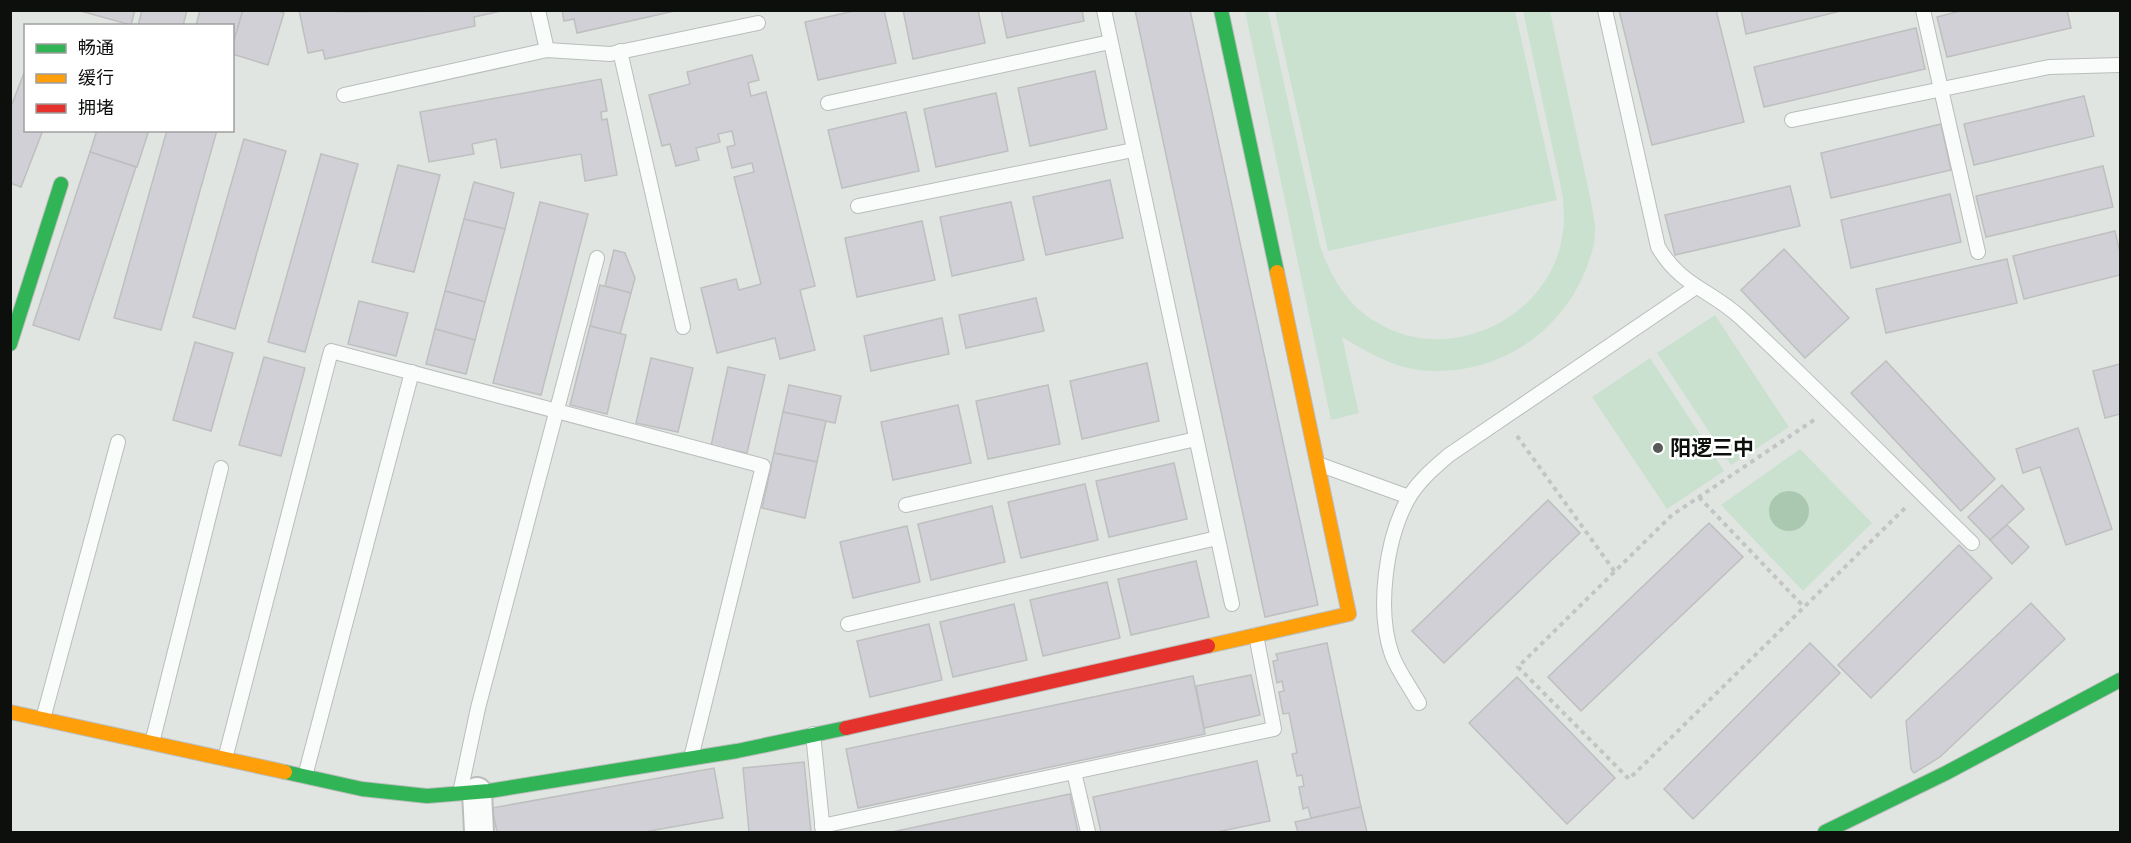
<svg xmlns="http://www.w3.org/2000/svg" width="2131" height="843" font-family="Quicksand,'Noto Sans SC',sans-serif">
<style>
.green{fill:#c9e1ce}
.water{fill:#aac7b0}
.building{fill:#d1d0d7;stroke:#bebfbf;stroke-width:1.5}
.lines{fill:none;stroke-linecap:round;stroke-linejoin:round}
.lane-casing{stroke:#babdbb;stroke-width:16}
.street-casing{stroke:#babdbb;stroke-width:32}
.fast-casing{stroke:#babdbb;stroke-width:16}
.slow-casing{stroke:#babdbb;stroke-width:16}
.jam-casing{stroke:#babdbb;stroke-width:16}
.path{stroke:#c3c5c3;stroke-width:4;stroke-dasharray:4.5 4.5;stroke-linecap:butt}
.lane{stroke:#fafbfb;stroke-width:14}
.street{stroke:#fafbfb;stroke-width:28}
.fast{stroke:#30b455;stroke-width:14}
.slow{stroke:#ff9f0a;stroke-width:14}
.jam{stroke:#e5322d;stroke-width:14}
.poi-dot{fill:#575a58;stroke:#fff;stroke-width:2}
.labels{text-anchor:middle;stroke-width:5;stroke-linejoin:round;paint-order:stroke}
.poi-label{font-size:21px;font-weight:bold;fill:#0d0f0d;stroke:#fff;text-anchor:start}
</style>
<rect width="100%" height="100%" fill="#e1e5e2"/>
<!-- green -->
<g class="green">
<path d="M1245 11H1268L1320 246C1331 277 1347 305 1376 322 1447 366 1547 321 1562 238 1565 223 1564 208 1562 192L1523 11H1550L1592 206C1593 215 1596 225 1595 233 1595 245 1590 258 1586 269 1559 339 1486 381 1413 369 1386 364 1364 350 1342 337L1359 413 1331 420Z"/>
<path d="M1275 11H1515L1557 200 1328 251Z"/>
<path d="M1715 315 1789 427 1731 465 1657 353Z"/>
<path d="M1650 358 1724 471 1667 509 1592 397Z"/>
<path d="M1800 449 1872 523 1803 591 1721 505Z"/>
</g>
<!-- water -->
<circle class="water" cx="1789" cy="511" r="20"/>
<!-- building -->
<g class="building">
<path d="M77 10H135L131 25Z"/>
<path d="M142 10H187L183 26H138Z"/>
<path d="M200 10H243L232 47V26H196Z"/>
<path d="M243 10H276L284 13 268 65 232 54V47Z"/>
<path d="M299 10 348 12 501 11 474 17 475 26 325 59 323 50 308 53Z"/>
<path d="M562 10H679L577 33 574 19 564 21Z"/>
<path d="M858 10H884L896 63 818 80 805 22Z"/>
<path d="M903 10H978L985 43 913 59Z"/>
<path d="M1001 10H1082L1084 21 1007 38Z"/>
<path d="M1135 10H1190L1318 605 1265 617Z"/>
<path d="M1619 10H1716L1744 122 1652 145Z"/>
<path d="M1741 10H1845L1746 34Z"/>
<path d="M1964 10H2067L2071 28 1947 57 1937 17Z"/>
<path d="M1916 28 1925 69 1764 107 1754 67Z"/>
<path d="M752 55 759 80 748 83 751 96 766 92 815 286 800 290 815 350 780 359 775 338 717 353 701 288 736 279 739 290 761 284 734 177 754 172 752 163 732 168 727 147 735 145 732 131 718 134 720 142 696 148 699 160 676 166 670 144 662 146 649 95 690 84 687 72Z"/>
<path d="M1095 71 1107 129 1030 146 1018 88Z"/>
<path d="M24 73 26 130H43L21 187 10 183V109Z"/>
<path d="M601 79 607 111 601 112 602 120 607 119 617 175 585 181 581 154 501 168 496 139 472 144 474 154 429 162 420 112Z"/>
<path d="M996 93 1008 151 936 167 924 109Z"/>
<path d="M2084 96 2094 136 1974 165 1964 124Z"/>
<path d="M906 112 919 171 842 188 828 130Z"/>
<path d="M1941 124 1951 170 1831 198 1821 153Z"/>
<path d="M97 130H149L137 167 90 152Z"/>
<path d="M167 130H217L161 330 114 318Z"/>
<path d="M244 139 286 151 235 329 193 317Z"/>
<path d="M90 152 136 167 79 340 33 325Z"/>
<path d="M321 154 358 164 305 352 268 342Z"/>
<path d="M398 165 440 175 414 272 372 262Z"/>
<path d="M2103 166 2113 207 1986 237 1976 196Z"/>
<path d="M1110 180 1123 238 1046 255 1033 197Z"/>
<path d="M474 182 514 193 505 229 464 219Z"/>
<path d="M1790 186 1800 226 1675 255 1665 215Z"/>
<path d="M1950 194 1961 242 1851 268 1841 220Z"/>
<path d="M540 202 588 214 541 395 493 383Z"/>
<path d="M1011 202 1024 260 952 276 940 217Z"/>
<path d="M464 219 505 229 485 302 445 291Z"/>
<path d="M922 221 935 280 857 297 845 238Z"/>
<path d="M2115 231 2120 253V275L2024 299 2013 256Z"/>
<path d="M1784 249 1849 318 1805 358 1741 290Z"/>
<path d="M614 250 625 253 635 278 631 293 605 286Z"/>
<path d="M2007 259 2017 303 1886 333 1876 289Z"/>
<path d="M600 285 631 293 620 334 590 326Z"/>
<path d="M445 291 485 302 475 340 435 329Z"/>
<path d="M1036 298 1044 331 966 348 959 315Z"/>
<path d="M359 301 408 313 396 356 348 344Z"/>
<path d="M942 318 949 354 871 371 864 336Z"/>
<path d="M590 326 626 335 607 414 570 405Z"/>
<path d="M435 329 475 340 466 374 426 364Z"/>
<path d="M195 342 233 353 211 431 173 420Z"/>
<path d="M264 357 305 368 281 456 239 445Z"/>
<path d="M651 358 693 368 678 432 636 423Z"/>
<path d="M1886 361 1995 479 1961 511 1851 393Z"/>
<path d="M1147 363 1159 421 1082 439 1070 381Z"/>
<path d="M2120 364V414L2105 418 2093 371Z"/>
<path d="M728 367 765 375 747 453 711 446Z"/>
<path d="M789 385 841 396 835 423 783 412Z"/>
<path d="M1048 385 1060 444 988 459 976 401Z"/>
<path d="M958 405 971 463 893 480 881 422Z"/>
<path d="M783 412 826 421 817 462 774 453Z"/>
<path d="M2078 428 2112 529 2066 545 2040 467 2023 473 2016 449Z"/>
<path d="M774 453 817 462 805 518 762 508Z"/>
<path d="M1174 463 1187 519 1109 537 1096 481Z"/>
<path d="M1085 484 1098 540 1021 558 1008 502Z"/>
<path d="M2002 485 2024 509 1990 540 1968 517Z"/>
<path d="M1548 500 1580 533 1444 663 1412 631Z"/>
<path d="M992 506 1005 562 931 580 918 524Z"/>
<path d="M1709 523 1743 557 1581 711 1548 677Z"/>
<path d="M2007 525 2029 547 2012 564 1990 540Z"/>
<path d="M907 526 920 582 853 598 840 542Z"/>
<path d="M1959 545 1992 578 1871 698 1838 665Z"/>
<path d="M1196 561 1209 617 1131 635 1118 579Z"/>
<path d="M1107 582 1120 638 1043 656 1030 600Z"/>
<path d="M2031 603 2065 639 1940 757 1914 773 1911 769 1906 721Z"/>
<path d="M1014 604 1027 660 953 677 940 622Z"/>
<path d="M929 624 942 680 870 697 857 641Z"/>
<path d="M1327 643 1361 807 1311 818 1308 807 1303 809 1299 787 1304 786 1302 775 1297 776 1292 754 1297 753 1289 713 1283 714 1279 692 1284 691 1282 681 1277 683 1273 661 1278 660 1276 654Z"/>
<path d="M1810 643 1840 673 1693 819 1664 789Z"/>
<path d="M1251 675 1260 715 1204 728 1196 686Z"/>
<path d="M1193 676 1205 734 858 808 846 749Z"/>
<path d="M1517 677 1615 778 1567 824 1469 723Z"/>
<path d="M1257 761 1270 821 1217 832H1101L1093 797Z"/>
<path d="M804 762 811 832H749L743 768Z"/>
<path d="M714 768 723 818 644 832H497L492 808Z"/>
<path d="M1070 794 1078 832H892Z"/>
<path d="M1361 807 1367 832H1298L1295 822Z"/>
</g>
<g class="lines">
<!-- lane casing -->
<g class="lane-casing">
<g id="lane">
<path d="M538 10 547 50"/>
<path d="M1104 10 1232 604"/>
<path d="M1605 10 1658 247C1681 286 1709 289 1740 317 1819 390 1895 468 1972 543"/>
<path d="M1923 10 1978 252"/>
<path d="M620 51 683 327"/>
<path d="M344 95 547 50 610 54 758 23"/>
<path d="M828 103 1110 42"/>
<path d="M1792 120 2049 67 2120 65"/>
<path d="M858 206 1133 150"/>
<path d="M1318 464 1409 497"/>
<path d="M906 505 1196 439"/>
<path d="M848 624 1217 538"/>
<path d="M1419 703C1410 687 1398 671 1392 655 1376 610 1386 539 1408 499 1418 481 1434 468 1449 455L1696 287"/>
<path d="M43 719 118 442"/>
<path d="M813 734 823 832"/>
<path d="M152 743 221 468"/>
<path d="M225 759 331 351 763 466 691 758"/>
<path d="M1074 772 1088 832"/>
<path d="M305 776 412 372"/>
<path d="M460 793 478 708 597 258"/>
<path d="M822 826 1274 729 1256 635"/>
</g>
</g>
<!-- street casing -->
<g class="street-casing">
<path id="street" d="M477 792 479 832"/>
</g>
<!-- fast casing -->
<g class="fast-casing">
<g id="fast">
<path d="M1221 10 1277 272"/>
<path d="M10 344 61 184"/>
<path d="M285 772 362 789 427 796 489 791 737 751 846 728"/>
<path d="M1825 832 1946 773 2120 680"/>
</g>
</g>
<!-- slow casing -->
<g class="slow-casing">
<g id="slow">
<path d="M1208 646 1349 614 1277 272"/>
<path d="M10 712 285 772"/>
</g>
</g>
<!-- jam casing -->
<g class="jam-casing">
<path id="jam" d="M846 728 1208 646"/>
</g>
<!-- path -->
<g class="path">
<path d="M1814 420 1672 515 1518 667 1629 779 1905 508"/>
<path d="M1517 436 1615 572"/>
<path d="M1699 497 1804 607"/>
</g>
<!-- lane -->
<use href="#lane" class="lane"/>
<!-- street -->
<use href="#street" class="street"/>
<!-- fast -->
<use href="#fast" class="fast"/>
<!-- slow -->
<use href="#slow" class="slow"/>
<!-- jam -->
<use href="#jam" class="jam"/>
</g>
<!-- markers -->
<circle class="poi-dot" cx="1658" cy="448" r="6"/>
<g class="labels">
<!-- poi labels -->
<g class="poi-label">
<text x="1670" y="455">阳逻三中</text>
</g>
</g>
<!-- border -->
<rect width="2131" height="843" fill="none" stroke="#0d0f0d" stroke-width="24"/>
<!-- legend -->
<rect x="24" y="24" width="210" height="108" fill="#ffffff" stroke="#9e9f9e" stroke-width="1.5"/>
<rect x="36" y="44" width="30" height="9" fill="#30b455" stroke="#9e9f9e" stroke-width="1.5"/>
<text x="78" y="54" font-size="18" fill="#0d0f0d">畅通</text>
<rect x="36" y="74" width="30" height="9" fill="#ff9f0a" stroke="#9e9f9e" stroke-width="1.5"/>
<text x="78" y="84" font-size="18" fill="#0d0f0d">缓行</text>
<rect x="36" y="104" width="30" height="9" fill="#e5322d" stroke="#9e9f9e" stroke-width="1.5"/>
<text x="78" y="114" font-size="18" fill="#0d0f0d">拥堵</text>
</svg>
